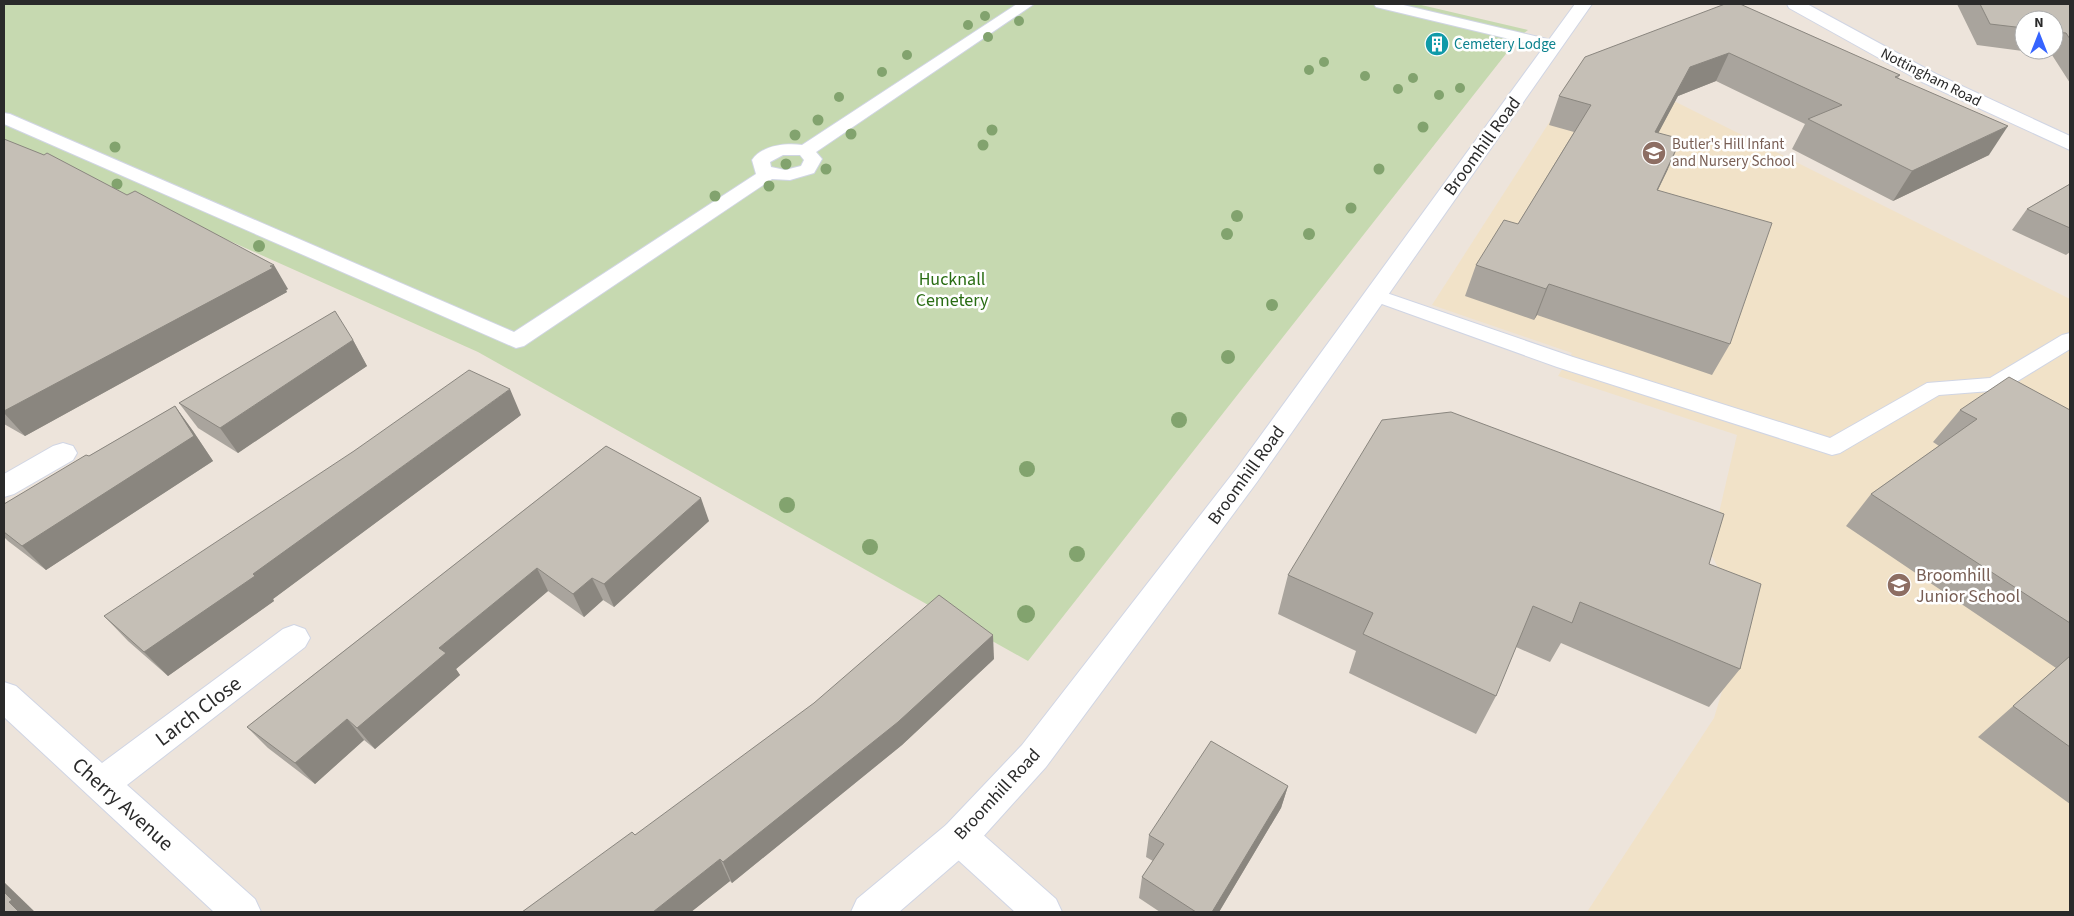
<svg xmlns="http://www.w3.org/2000/svg" width="2074" height="916" font-family="'Source Sans 3',sans-serif">
<style>
.education{fill:#f1e2c8}
.cemetery{fill:#c6d9b0}
.lines{fill:none;stroke-linecap:round;stroke-linejoin:round}
.service-casing{stroke:#d0d5e4;stroke-width:2}
.minor-casing{stroke:#d0d5e4;stroke-width:2}
.tertiary-casing{stroke:#d0d5e4;stroke-width:2}
.service{fill:#fff;fill-rule:evenodd}
.minor{fill:#fff;fill-rule:evenodd}
.tertiary{fill:#fff;fill-rule:evenodd}
.tree{fill:#82a36e}
.wall{fill:#a9a49d;fill-rule:evenodd}
.shaded-wall{fill:#8a867f}
.building{fill:#c5bfb6;stroke:#8a867f}
.labels{text-anchor:middle;stroke-width:5;stroke-linejoin:round;paint-order:stroke}
.far-culture-label{font-size:15px;fill:#0d838f;stroke:#fff;text-anchor:start}
.far-street-label{font-size:15px;fill:#2a2a2a;stroke:#fff}
.far-education-label{font-size:15px;fill:#785e54;stroke:#fff;text-anchor:start}
.street-label{font-size:18px;fill:#2a2a2a;stroke:#fff}
.park-label{font-size:18px;fill:#2a6d14;stroke:#fff}
.education-label{font-size:18px;fill:#785e54;stroke:#fff;text-anchor:start}
.near-street-label{font-size:21px;fill:#2a2a2a;stroke:#fff}
</style>
<rect width="100%" height="100%" fill="#ede4db"/>
<!-- education -->
<path class="education" d="M1590 59 2070 299V912H1587L1714 718 1744 618 1710 552 1737 435 1558 376 1572 353 1432 305Z"/>
<!-- cemetery -->
<path class="cemetery" d="M4 4H1417L1528 30 1520 36 1028 661 478 352 4 140Z"/>
<g class="lines">
<!-- service casing -->
<g class="service-casing">
<g id="service">
<path d="M1017 4H1034L816 152 822 159 814 173 790 180 772 179 524 346 516 348 4 124V113L10 114 514 332 756 174 752 160C762 145 786 143 802 145ZM783 155H800L804 160 801 166 785 170 771 167 770 162Z"/>
<path d="M1374 4H1399L1560 42 1563 45 1555 50 1376 7Z"/>
<path d="M1375 289 1573 357 1830 438 1927 383 1990 378 2062 335 2070 333V349L2003 390 1939 395 1840 453 1832 455 1557 367 1368 299 1365 295 1368 291Z"/>
</g>
</g>
<!-- minor casing -->
<g class="minor-casing">
<g id="minor">
<path d="M63 443 73 446 77 453 73 460 14 494 4 497V474L53 446Z"/>
<path d="M294 625 305 629 310 638 305 647 127 785 255 899 261 912H214L4 717V682L16 686 102 763 283 629Z"/>
<path d="M959 820 972 825 1056 899 1062 912H1015L946 849 941 837 946 825Z"/>
</g>
</g>
<!-- tertiary casing -->
<g class="tertiary-casing">
<g id="tertiary">
<path d="M1575 4H1592L1257 482 1046 767 972 849 899 912H851L857 899 946 825 1022 745 1237 468Z"/>
<path d="M1787 4H1807L1936 74 2070 136V150L1922 82 1789 8Z"/>
</g>
</g>
<!-- service -->
<use href="#service" class="service"/>
<!-- minor -->
<use href="#minor" class="minor"/>
<!-- tertiary -->
<use href="#tertiary" class="tertiary"/>
</g>
<!-- trees -->
<g class="tree">
<circle cx="985" cy="16" r="5"/>
<circle cx="1019" cy="21" r="5"/>
<circle cx="968" cy="25" r="5"/>
<circle cx="988" cy="37" r="5"/>
<circle cx="907" cy="55" r="5"/>
<circle cx="1324" cy="62" r="5"/>
<circle cx="1309" cy="70" r="5"/>
<circle cx="882" cy="72" r="5"/>
<circle cx="1365" cy="76" r="5"/>
<circle cx="1413" cy="78" r="5"/>
<circle cx="1460" cy="88" r="5"/>
<circle cx="1398" cy="89" r="5"/>
<circle cx="1439" cy="95" r="5"/>
<circle cx="839" cy="97" r="5"/>
<circle cx="818" cy="120" r="5.5"/>
<circle cx="1423" cy="127" r="5.5"/>
<circle cx="992" cy="130" r="5.5"/>
<circle cx="851" cy="134" r="5.5"/>
<circle cx="795" cy="135" r="5.5"/>
<circle cx="983" cy="145" r="5.5"/>
<circle cx="115" cy="147" r="5.5"/>
<circle cx="786" cy="164" r="5.5"/>
<circle cx="826" cy="169" r="5.5"/>
<circle cx="1379" cy="169" r="5.5"/>
<circle cx="117" cy="184" r="5.5"/>
<circle cx="769" cy="186" r="5.5"/>
<circle cx="715" cy="196" r="5.5"/>
<circle cx="1351" cy="208" r="5.5"/>
<circle cx="1237" cy="216" r="6"/>
<circle cx="1227" cy="234" r="6"/>
<circle cx="1309" cy="234" r="6"/>
<circle cx="259" cy="246" r="6"/>
<circle cx="1272" cy="305" r="6"/>
<circle cx="1228" cy="357" r="7"/>
<circle cx="1179" cy="420" r="8"/>
<circle cx="1027" cy="469" r="8"/>
<circle cx="787" cy="505" r="8"/>
<circle cx="870" cy="547" r="8"/>
<circle cx="1077" cy="554" r="8"/>
<circle cx="1026" cy="614" r="9"/>
</g>
<!-- wall -->
<g class="wall">
<path d="M1725 4 1900 75 1898 78 1989 155 1893 201 1792 149 1805 124 1716 81 1678 96 1658 133 1668 169 1658 190 1730 344 1712 375 1537 315 1534 320 1465 296 1476 265 1518 224 1574 132 1549 125 1559 96Z"/>
<path d="M1957 4H2070V83L2052 55 1977 45ZM2024 20H2054V50H2024Z"/>
<path d="M4 139 288 289 286 290 287 292 25 436 4 424Z"/>
<path d="M2070 184V252L2066 255 2012 230 2027 209Z"/>
<path d="M353 340 367 366 238 453 198 428 179 403Z"/>
<path d="M175 406 193 431 213 461 46 570 8 541 4 537V504L89 456Z"/>
<path d="M1960 410H2070V804L1978 737 2056 668 1846 526 1871 494 1939 446 1933 442Z"/>
<path d="M521 415 273 599 274 601 168 676 128 641 104 616Z"/>
<path d="M606 446 709 521 614 607 603 600 584 617 548 591 456 669 460 675 375 749 364 740 315 784 268 748 247 727Z"/>
<path d="M1709 564 1740 669 1709 707 1561 643 1550 662 1516 647 1496 696 1476 734 1349 673 1356 651 1278 614 1288 575Z"/>
<path d="M994 659 902 745 732 883 730 881 691 912H522L635 835Z"/>
<path d="M1288 786 1281 808 1219 912H1160L1139 898 1142 877 1153 861 1146 857 1149 835Z"/>
</g>
<!-- shaded-wall -->
<g class="shaded-wall">
<path d="M1729 53 1716 81 1678 96 1643 162 1655 132 1690 67Z"/>
<path d="M2008 126 1989 155 1893 201 1912 171Z"/>
<path d="M1681 139 1668 169 1643 220 1657 190Z"/>
<path d="M274 265 288 289 286 290 287 292 25 436 4 413V411Z"/>
<path d="M1549 284 1537 315 1534 320 1546 289Z"/>
<path d="M353 340 367 366 238 453 220 428Z"/>
<path d="M510 389 521 415 273 599 274 601 168 676 144 652Z"/>
<path d="M175 406 193 431 213 461 46 570 22 546Z"/>
<path d="M701 498 709 521 614 607 604 584Z"/>
<path d="M537 568 548 591 456 669 460 675 375 749 357 728 439 648Z"/>
<path d="M592 578 603 600 584 617 573 594Z"/>
<path d="M993 635 994 659 902 745 732 883 723 862Z"/>
<path d="M347 719 364 740 315 784 295 763Z"/>
<path d="M1288 786 1281 808 1219 912H1212Z"/>
<path d="M720 859 730 881 691 912H653Z"/>
<path d="M4 882 35 912H19L9 902 4 892Z"/>
</g>
<!-- building -->
<g class="building">
<path d="M1725 4H1740L1900 75 1895 77 2008 126 1912 171 1808 119 1842 105 1729 53 1690 67 1655 132 1681 139 1657 190 1772 223 1730 344 1549 284 1546 289 1476 265 1504 220 1518 224 1591 105 1559 96 1585 57Z"/>
<path d="M1980 4H2070V39L2066 33 2054 32V20H2024V28L1990 24Z"/>
<path d="M4 139 44 155 47 153 127 195 135 191 274 265 270 266 273 268 4 411Z"/>
<path d="M2070 184V228L2027 209Z"/>
<path d="M335 311 353 340 220 428 179 403Z"/>
<path d="M469 370 510 389 253 574 255 576 144 652 104 616 354 451Z"/>
<path d="M2009 377 2070 410V623L1871 494 1977 419 1960 410Z"/>
<path d="M175 406 194 436 22 546 4 532V504L86 455 89 456Z"/>
<path d="M1451 412 1724 514 1709 564 1761 584 1740 669 1580 602 1572 623 1533 606 1496 696 1363 634 1373 613 1288 575 1382 420Z"/>
<path d="M606 446 701 498 604 584 592 578 573 594 537 568 439 648 446 653 357 728 347 719 295 763 247 727Z"/>
<path d="M939 595 993 635 898 722 723 862 720 859 653 912H522L632 832 635 835 814 703Z"/>
<path d="M2070 656V747L2013 706Z"/>
<path d="M1211 741 1288 786 1212 912H1196L1142 877 1164 844 1149 835Z"/>
<path d="M4 892 12 900 9 902 19 912H4Z"/>
</g>
<!-- icons -->
<defs>
<g id="building-disc" transform="scale(1.25)"><circle r="9.5" fill="#0f9aa8" stroke="#fff"/><path d="M-4-6H4V6H1V3H-1V6H-4ZM-2.5-4.3h1.7v1.8h-1.7ZM.8-4.3h1.7v1.8H.8ZM-2.5-1h1.7V.8h-1.7ZM.8-1h1.7V.8H.8Z" fill="#fff"/></g>
<g id="school-disc" transform="scale(1.25)"><circle r="9.5" fill="#8d6e63" stroke="#fff"/><path d="M0-5L7-2L0 1L-7-2ZM-4 1L0 2.5L4 1V4Q0 6-4 4Z" fill="#fff"/></g>
</defs>
<g fill-rule="evenodd">
<use href="#building-disc" x="1437" y="44"/>
<use href="#school-disc" x="1654" y="153"/>
<use href="#school-disc" x="1899" y="585"/>
</g>
<g class="labels">
<!-- far-culture labels -->
<g class="far-culture-label">
<text x="1454" y="49">Cemetery Lodge</text>
</g>
<!-- far-street labels -->
<g class="far-street-label">
<text transform="translate(1931 77) rotate(27)" y="5">Nottingham Road</text>
</g>
<!-- far-education labels -->
<g class="far-education-label">
<text x="1672" y="149">Butler's Hill Infant<tspan x="1672" dy="17">and Nursery School</tspan></text>
</g>
<!-- street labels -->
<g class="street-label">
<text transform="translate(1482 146) rotate(-54)" y="6">Broomhill Road</text>
<text transform="translate(1246 475) rotate(-54)" y="6">Broomhill Road</text>
<text transform="translate(997 794) rotate(-47)" y="6">Broomhill Road</text>
</g>
<!-- park labels -->
<g class="park-label">
<text x="952" y="285">Hucknall<tspan x="952" dy="21">Cemetery</tspan></text>
</g>
<!-- education labels -->
<g class="education-label">
<text x="1916" y="581">Broomhill<tspan x="1916" dy="21">Junior School</tspan></text>
</g>
<!-- near-street labels -->
<g class="near-street-label">
<text transform="translate(198 711) rotate(-37)" y="7">Larch Close</text>
<text transform="translate(123 804) rotate(42)" y="7">Cherry Avenue</text>
</g>
</g>
<!-- border -->
<rect width="2074" height="916" fill="none" stroke="#2a2a2a" stroke-width="10"/>
<!-- north arrow -->
<g transform="translate(2039 35)"><circle r="24" fill="#ffffff" stroke="#aaaaaa"/>
<path d="M0-4L9 19L0 12L-9 19Z" fill="#3664ff"/>
<text y="-8" font-size="14" font-weight="bold" text-anchor="middle" fill="#2a2a2a">N</text>
</g>
</svg>
